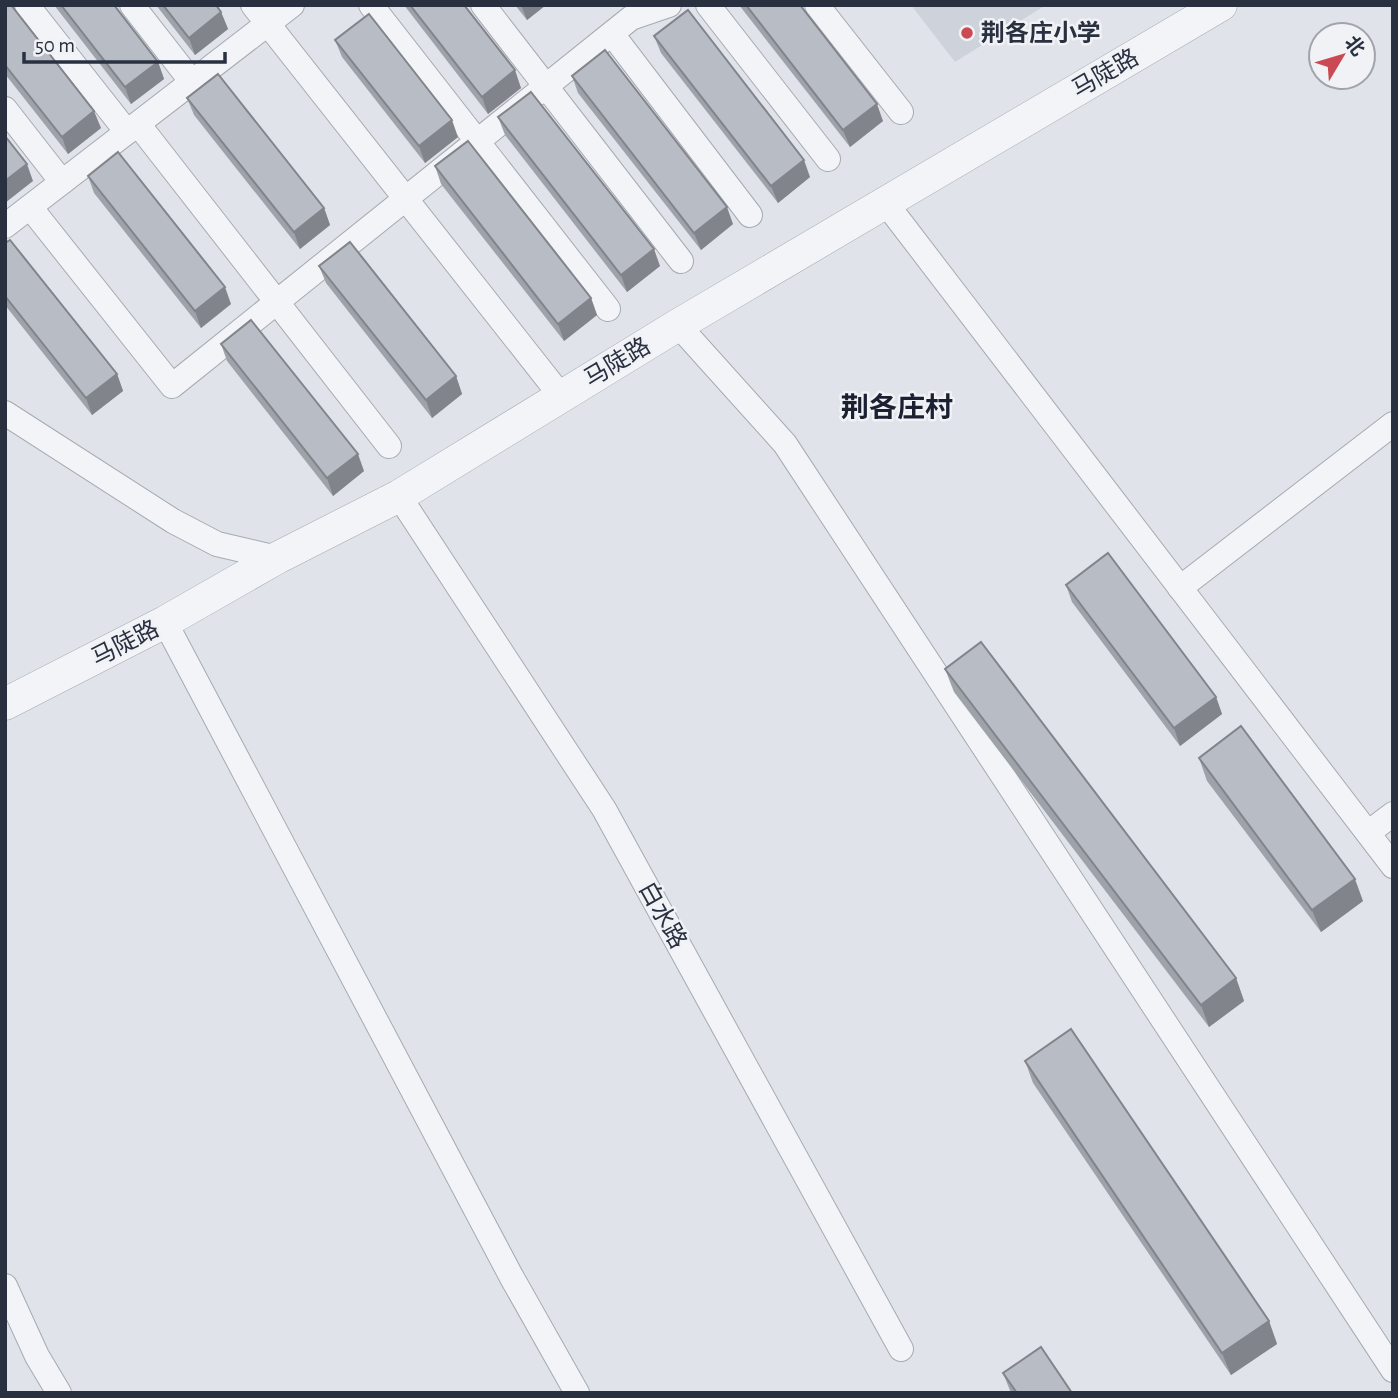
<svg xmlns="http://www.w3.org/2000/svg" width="1398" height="1398" viewBox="0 0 1398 1398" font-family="'Alegreya Sans','Noto Sans SC',sans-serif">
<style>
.built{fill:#ced2db}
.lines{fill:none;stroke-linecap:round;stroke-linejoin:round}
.minor-casing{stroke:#a5aab3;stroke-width:26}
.tertiary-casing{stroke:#a5aab3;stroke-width:33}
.minor{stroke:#f3f4f7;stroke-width:24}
.tertiary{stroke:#f3f4f7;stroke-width:32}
.wall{fill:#9ea2a9}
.shaded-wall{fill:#81848a}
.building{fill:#b8bcc5;stroke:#81848a;stroke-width:2}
.poi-dot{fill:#ca4952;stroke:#f0f2f6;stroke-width:2.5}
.labels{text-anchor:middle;stroke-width:5;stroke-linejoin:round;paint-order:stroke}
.poi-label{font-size:24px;font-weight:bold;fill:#293040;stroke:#f0f2f6;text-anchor:start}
.street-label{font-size:24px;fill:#293040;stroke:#f0f2f6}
.quarter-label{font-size:28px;font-weight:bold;fill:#1b2130;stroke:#f0f2f6}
</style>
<rect width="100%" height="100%" fill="#e0e3e9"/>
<path class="built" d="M911,5h135l-91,57z"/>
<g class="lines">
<defs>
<g id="minor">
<path d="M27,5l100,127"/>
<path d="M132,5l60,77"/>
<path d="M253,5l308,391"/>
<path d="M371,5l237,304"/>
<path d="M483,5l198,256"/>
<path d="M708,5l120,154"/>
<path d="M817,5l84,107"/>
<path d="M612,34l138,181"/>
<path d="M5,109l57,73"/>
<path d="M138,124l251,322"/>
<path d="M885,202l508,664"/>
<path d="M30,207l142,179 459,-368 38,-13"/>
<path d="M5,226l287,-221"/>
<path d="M678,325l107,119 608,926"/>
<path d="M5,413l168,108 44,23 60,14"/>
<path d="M399,496l205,313 297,540"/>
<path d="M1180,588l213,-164"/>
<path d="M165,622l346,654 66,117"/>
<path d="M1368,833l25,-19"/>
<path d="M5,1286l32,70 22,37"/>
</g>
<path id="tertiary" d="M5,704l160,-82 112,-64 122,-62 279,-171 543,-320"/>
</defs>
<use href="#minor" class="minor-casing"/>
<use href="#tertiary" class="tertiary-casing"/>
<use href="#minor" class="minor"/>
<use href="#tertiary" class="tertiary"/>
</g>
<g class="wall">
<path d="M5,5l96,123 -33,26 -63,-80z"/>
<path d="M54,5h60l44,57 6,17 -33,25z"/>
<path d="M156,5h60l5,7 7,17 -33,26z"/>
<path d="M404,5h60l57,83 -33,26z"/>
<path d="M515,5h31l-19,15z"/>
<path d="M739,5h61l83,116 -33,26z"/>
<path d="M654,36l156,141 -32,26 -117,-150z"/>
<path d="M335,40l123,97 -33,26 -83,-106z"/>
<path d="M572,76l161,148 -32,26 -123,-157z"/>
<path d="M187,98l137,110 6,17 -30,24 -106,-134z"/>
<path d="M498,117l162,149 -33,26 -122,-157z"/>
<path d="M435,166l156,132 6,17 -33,26 -123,-157z"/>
<path d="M88,176l143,128 -30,24 -107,-135z"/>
<path d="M5,243l112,131 6,17 -31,24 -87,-110z"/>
<path d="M319,266l137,110 6,18 -30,24 -106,-135z"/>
<path d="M221,344l143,127 -31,25 -106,-135z"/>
<path d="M1066,585l150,112 6,17 -42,32 -108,-144z"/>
<path d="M945,669l291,309 8,23 -35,26 -255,-335z"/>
<path d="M1199,758l164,143 -42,31 -114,-151z"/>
<path d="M1025,1061l244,260 8,23 -46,31 -198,-292z"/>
<path d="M1003,1373l69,20h-61z"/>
</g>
<g class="shaded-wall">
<path d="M521,5h25l-19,15z"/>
<path d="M221,12l7,17 -33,26 -6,-17z"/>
<path d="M158,62l6,17 -33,25 -6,-17z"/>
<path d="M515,70l6,18 -33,26 -6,-17z"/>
<path d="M877,104l6,17 -33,26 -7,-17z"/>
<path d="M94,111l7,17 -33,26 -6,-17z"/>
<path d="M452,120l6,17 -33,26 -6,-17z"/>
<path d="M804,160l6,17 -32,26 -7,-17z"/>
<path d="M27,164l6,17 -28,22v-22z"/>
<path d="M727,207l6,17 -32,26 -7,-17z"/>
<path d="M324,208l6,17 -30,24 -6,-17z"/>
<path d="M654,249l6,17 -33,26 -6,-17z"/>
<path d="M225,287l6,17 -30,24 -6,-17z"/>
<path d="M591,298l6,17 -33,26 -6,-17z"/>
<path d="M117,374l6,17 -31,24 -6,-17z"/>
<path d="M456,376l6,18 -30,24 -6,-18z"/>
<path d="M358,454l6,17 -31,25 -6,-18z"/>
<path d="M1216,697l6,17 -42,32 -6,-18z"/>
<path d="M1355,879l8,22 -42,31 -9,-22z"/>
<path d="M1236,978l8,23 -35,26 -8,-22z"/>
<path d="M1269,1321l8,23 -46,31 -9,-22z"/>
</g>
<g class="building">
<path d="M5,5h6l83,106 -32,26 -57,-72z"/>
<path d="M61,5h53l44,57 -33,25z"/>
<path d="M163,5h53l5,7 -32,26z"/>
<path d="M410,5h54l51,65 -33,27z"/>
<path d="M746,5h54l77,99 -34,26z"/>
<path d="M688,10l116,150 -33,26 -117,-150z"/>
<path d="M369,14l83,106 -33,26 -84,-106z"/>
<path d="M605,50l122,157 -33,26 -122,-157z"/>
<path d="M218,74l106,134 -30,24 -107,-134z"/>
<path d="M531,92l123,157 -33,26 -123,-158z"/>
<path d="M5,136l22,28 -22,17z"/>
<path d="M468,141l123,157 -33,26 -123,-158z"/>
<path d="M118,152l107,135 -30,24 -107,-135z"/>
<path d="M10,240l107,134 -31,24 -81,-102v-53z"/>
<path d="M350,242l106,134 -30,24 -107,-134z"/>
<path d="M251,320l107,134 -31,24 -106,-134z"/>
<path d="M1108,553l108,144 -42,31 -108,-143z"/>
<path d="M981,642l255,336 -35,27 -256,-336z"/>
<path d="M1241,726l114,153 -43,31 -113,-152z"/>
<path d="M1071,1029l198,292 -47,32 -197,-292z"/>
<path d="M1041,1347l31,46h-55l-14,-20z"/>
</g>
<circle class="poi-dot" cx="967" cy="33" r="7"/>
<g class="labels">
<g class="poi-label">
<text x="981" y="41">荆各庄小学</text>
</g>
<g class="street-label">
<text transform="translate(1105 73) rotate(-30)" y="8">马陡路</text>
<text transform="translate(617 362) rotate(-31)" y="8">马陡路</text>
<text transform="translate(125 643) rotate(-27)" y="8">马陡路</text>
<text transform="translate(663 915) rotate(61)" y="8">白水路</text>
</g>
<g class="quarter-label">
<text x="897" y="417">荆各庄村</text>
</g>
</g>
<rect width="1398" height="1398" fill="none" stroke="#293040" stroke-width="14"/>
<g transform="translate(1342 56) rotate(52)"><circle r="33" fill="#f0f2f6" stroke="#a0a4ad" stroke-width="2"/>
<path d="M0-5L12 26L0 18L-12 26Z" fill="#ca4952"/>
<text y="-10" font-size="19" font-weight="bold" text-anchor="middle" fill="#293040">北</text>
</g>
<path d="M24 52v10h201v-10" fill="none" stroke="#293040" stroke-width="3.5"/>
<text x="35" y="52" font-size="21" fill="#293040" stroke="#f0f2f6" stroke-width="5" paint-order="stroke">50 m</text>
</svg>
